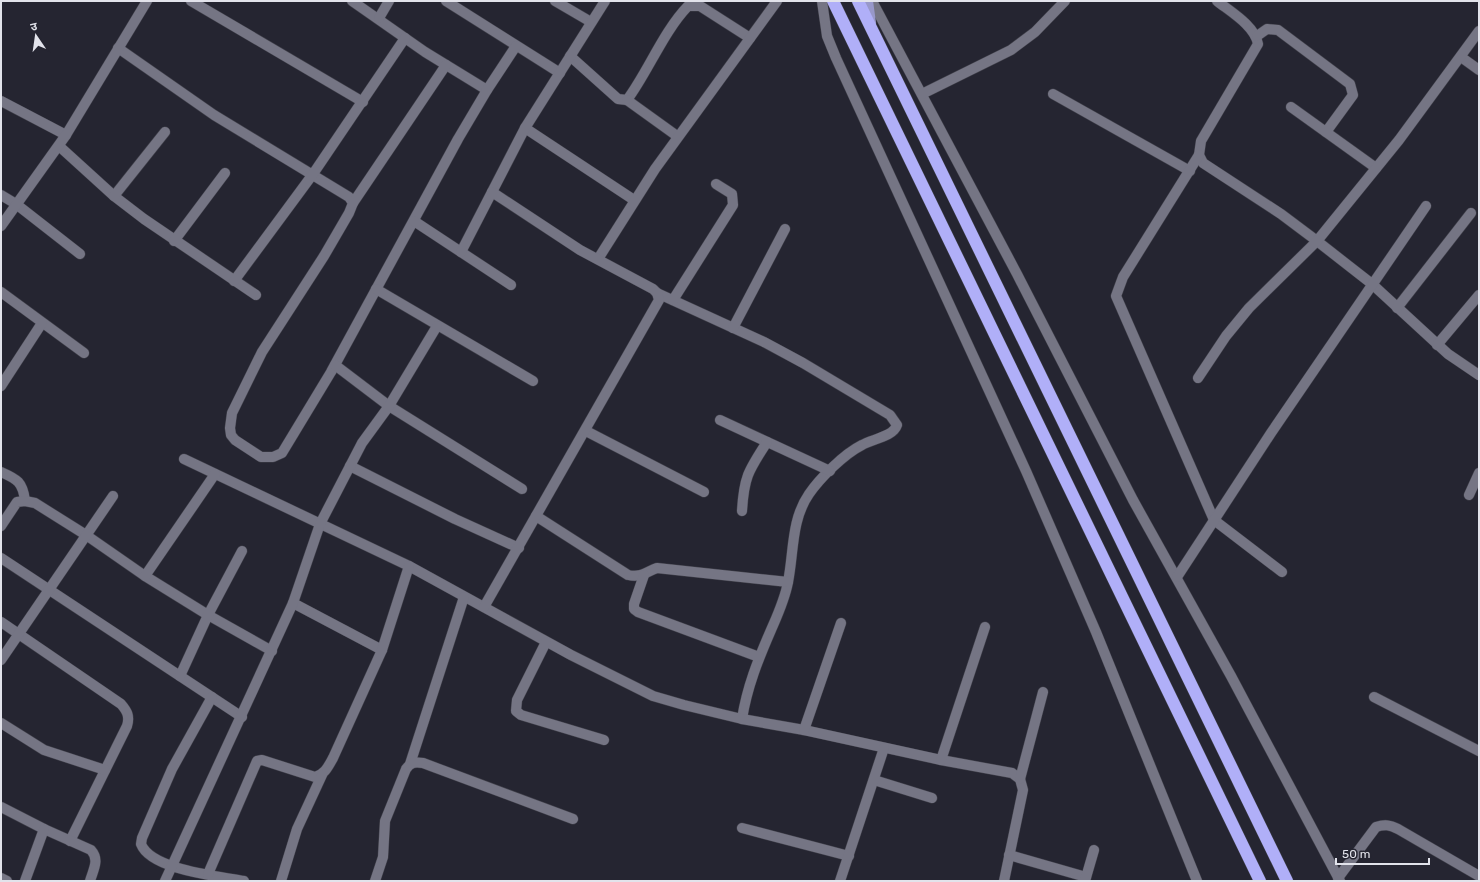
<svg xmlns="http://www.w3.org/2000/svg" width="1480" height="882" viewBox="0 0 1480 882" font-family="Rubik,'Noto Sans Devanagari',sans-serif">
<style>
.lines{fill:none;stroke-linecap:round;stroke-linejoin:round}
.minor-casing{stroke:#41414b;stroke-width:11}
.major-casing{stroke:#41414b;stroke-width:11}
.highway-casing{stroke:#41414b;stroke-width:13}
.minor{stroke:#757584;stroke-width:10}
.major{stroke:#9898ca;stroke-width:10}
.highway{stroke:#b0aff8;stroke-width:12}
</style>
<rect width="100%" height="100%" fill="#252531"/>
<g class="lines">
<defs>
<g id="minor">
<path d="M191,1l172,101"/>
<path d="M352,1l73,51 62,38"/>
<path d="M446,1l114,72"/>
<path d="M555,1l36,21"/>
<path d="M822,1l5,35 9,22 190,413 70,161 101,249"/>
<path d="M872,1l145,273 116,226 98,176 109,205"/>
<path d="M1217,1c14,11 38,25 41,43l-57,97 -2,14 4,8 78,51 36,27 55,43 76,70 31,21"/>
<path d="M379,18l10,-17"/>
<path d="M1257,36l10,-7 11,1 72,54 3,11 -27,37"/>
<path d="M118,48l96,67 135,82 4,6 -4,10 -25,43 -62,96 -30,61 -2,15 1,7 4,5 26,17h12l9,-4 49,-81 127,-233 29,-49 29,-44"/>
<path d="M570,56l48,43 9,1c21,-28 36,-68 61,-94h12l50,32"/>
<path d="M1461,57l18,13"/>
<path d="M922,94l89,-44 24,-18 30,-31"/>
<path d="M1053,94l137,77"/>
<path d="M627,100l50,36"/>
<path d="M1,101l65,34"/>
<path d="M1291,107l85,61"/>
<path d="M525,128l109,72"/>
<path d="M59,146l55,50 30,23 112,76"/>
<path d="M1199,155l-76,122 -7,19 98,224 68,52"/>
<path d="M1,195l15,9 64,50"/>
<path d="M114,196l51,-64"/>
<path d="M353,203l93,-138"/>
<path d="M414,221l97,64"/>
<path d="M1,226l65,-91 81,-134"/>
<path d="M174,241l51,-68"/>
<path d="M461,252l64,-124 80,-127"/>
<path d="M598,259l57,-90 122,-168"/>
<path d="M234,281l79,-107 92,-136"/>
<path d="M376,289l157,92"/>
<path d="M1,292l83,61"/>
<path d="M657,293l107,49 39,21 87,52 7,10c-4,12 -25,14 -35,20 -18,9 -42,33 -53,49 -18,26 -15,58 -21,88 -3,17 -10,32 -17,48 -13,30 -24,57 -29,89"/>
<path d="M673,300l60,-95 -1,-11 -16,-10"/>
<path d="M1397,308l74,-95"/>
<path d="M733,328l52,-99"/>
<path d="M1437,345l42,-50"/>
<path d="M335,365l54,41 133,83"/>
<path d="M1198,378l28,-42 23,-28 68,-67 82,-101 80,-109"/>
<path d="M1,386l41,-63"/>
<path d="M720,420l110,51"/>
<path d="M586,431l118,61"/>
<path d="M184,459l225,107 162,89 82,41 31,9 58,14 62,11 137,30 71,13 8,6 3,11 -19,91"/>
<path d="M350,466l105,53 64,29"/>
<path d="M1,472c16,7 22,10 24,29"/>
<path d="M1469,495l10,-22"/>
<path d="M742,511c2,-35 7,-41 25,-69"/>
<path d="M536,516l92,59c13,3 18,-3 29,-7l131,14"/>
<path d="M1,526l16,-24 8,-1 10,2 51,32 59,41 63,39 64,36"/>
<path d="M1,558l241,159"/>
<path d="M644,575l-10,29v5l4,3 121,45"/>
<path d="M145,576l70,-102"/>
<path d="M1177,577l94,-144 155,-227"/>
<path d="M293,603l89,47"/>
<path d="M484,607l175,-307 -2,-7 -4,-4 -73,-39 -88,-58"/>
<path d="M1,622l120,82c6,7 9,12 6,22l-57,115"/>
<path d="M546,642l-29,58 -1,11 5,4 83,25"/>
<path d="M1,660l112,-164"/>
<path d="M180,676l28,-61 34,-64"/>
<path d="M212,697l-40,72 -30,69 -1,6c10,26 78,32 103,37"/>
<path d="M1374,697l105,54"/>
<path d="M1,723l43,27 61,20"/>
<path d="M804,730l37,-107"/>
<path d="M941,760l44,-133"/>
<path d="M410,764l54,-167"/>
<path d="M1020,779l23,-87"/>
<path d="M874,780l58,18"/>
<path d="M1,807l43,22 47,21c9,10 2,20 -1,31"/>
<path d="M742,828l107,28"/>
<path d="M1009,855l77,22"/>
<path d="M208,874l49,-113 5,-1 53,17c10,-3 13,-10 18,-19l49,-108 27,-84"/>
<path d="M1,878l6,3"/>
<path d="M1338,878l38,-51c9,-3 14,-2 22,2l81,47"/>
<path d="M25,881l19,-52"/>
<path d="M165,881l128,-278 27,-79 42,-81 27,-37 48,-80"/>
<path d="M281,881l16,-52 25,-54"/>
<path d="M375,881l8,-24 2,-36 21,-52c5,-7 9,-7 17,-6l150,56"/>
<path d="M840,881l44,-133"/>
<path d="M1085,881l9,-31"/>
</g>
<path id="major" d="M868,1l3,22"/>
<g id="highway">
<path d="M833,1l427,880"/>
<path d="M858,1l429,880"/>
</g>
</defs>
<use href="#minor" class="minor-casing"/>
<use href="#major" class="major-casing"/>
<use href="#highway" class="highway-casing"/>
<use href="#minor" class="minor"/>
<use href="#major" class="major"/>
<use href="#highway" class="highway"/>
</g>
<rect width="1480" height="882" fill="none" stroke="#e2e3eb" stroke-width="4"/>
<g transform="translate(36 36) rotate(347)" stroke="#252531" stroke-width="3" paint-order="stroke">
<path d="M0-3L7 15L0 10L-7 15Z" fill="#e2e3eb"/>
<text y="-6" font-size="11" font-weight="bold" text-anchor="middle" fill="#e2e3eb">उ</text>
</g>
<path d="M1336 858v6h93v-6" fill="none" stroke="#e2e3eb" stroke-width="2"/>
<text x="1342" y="858" font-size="12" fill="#e2e3eb" stroke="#252531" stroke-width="3" paint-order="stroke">50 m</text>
</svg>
